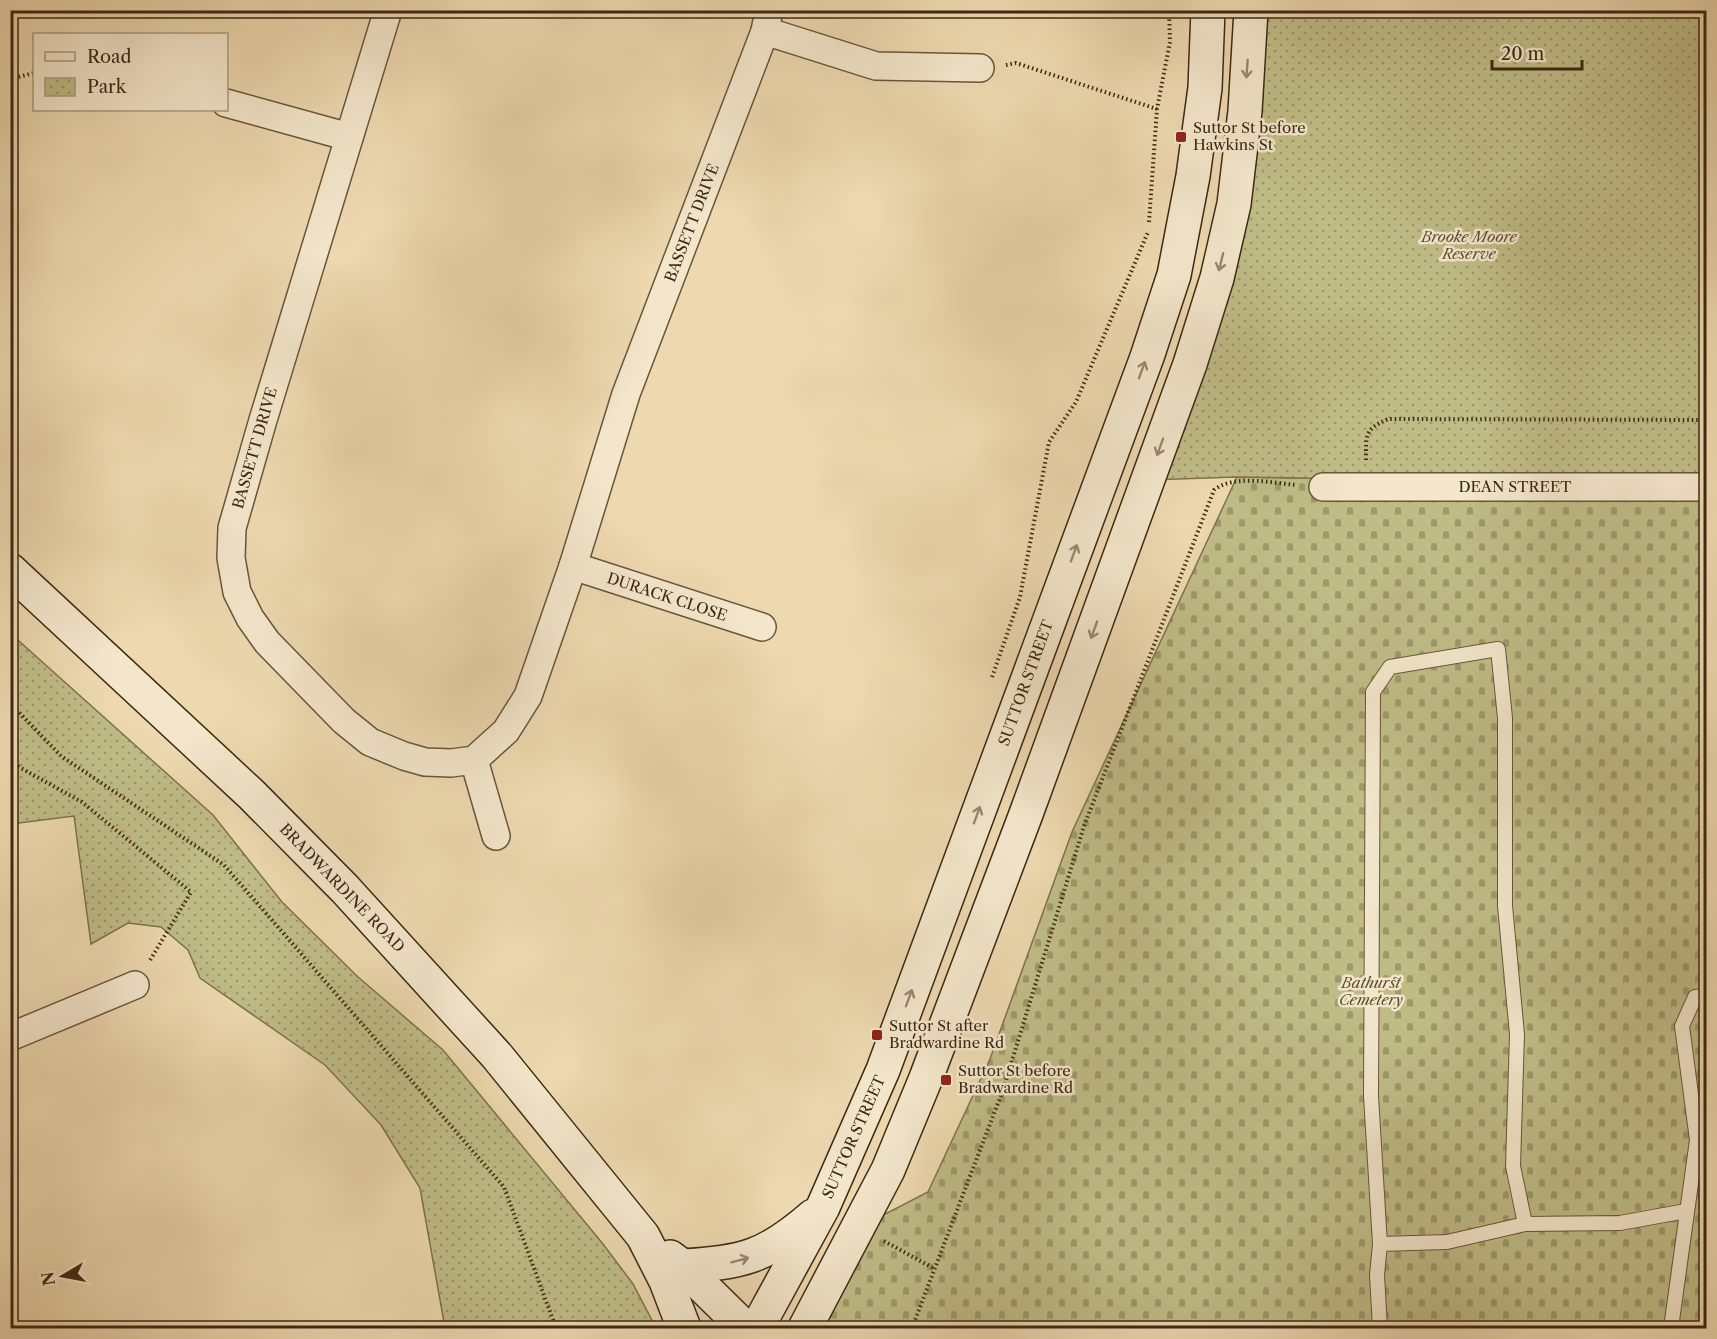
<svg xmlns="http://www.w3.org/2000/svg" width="1717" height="1339" viewBox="0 0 1717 1339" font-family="'Libre Caslon Text',serif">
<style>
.cemetery{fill:url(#cemetery-stones);stroke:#7e724c;stroke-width:1.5}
.park{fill:url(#park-dots);stroke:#7e724c;stroke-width:1.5}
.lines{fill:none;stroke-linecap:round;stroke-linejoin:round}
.service-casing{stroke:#69553a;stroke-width:16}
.minor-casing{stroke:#69553a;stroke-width:30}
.secondary-casing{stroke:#3d2913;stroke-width:36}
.path{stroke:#3d2913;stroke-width:4;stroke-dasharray:1.5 3;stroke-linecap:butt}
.service{stroke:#f3e6cb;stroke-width:14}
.minor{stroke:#f3e6cb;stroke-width:27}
.secondary{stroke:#f3e6cb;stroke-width:33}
.oneway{stroke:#98886f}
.poi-dot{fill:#8f2418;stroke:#f3e6cb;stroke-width:2}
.labels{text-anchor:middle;stroke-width:5;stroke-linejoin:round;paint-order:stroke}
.poi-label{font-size:15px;fill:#3d2913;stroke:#f3e6cb;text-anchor:start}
.street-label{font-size:15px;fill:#3d2913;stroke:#f3e6cb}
.park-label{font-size:15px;font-style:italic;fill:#5e4e30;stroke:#f3e6cb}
</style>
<defs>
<pattern id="cemetery-stones" width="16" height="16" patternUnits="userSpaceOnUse" patternTransform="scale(1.5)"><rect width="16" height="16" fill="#bfbc86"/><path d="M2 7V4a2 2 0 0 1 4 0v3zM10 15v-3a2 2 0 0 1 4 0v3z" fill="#9c996c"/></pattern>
<pattern id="park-dots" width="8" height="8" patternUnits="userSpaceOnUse" patternTransform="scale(1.5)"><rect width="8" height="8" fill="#bfbc86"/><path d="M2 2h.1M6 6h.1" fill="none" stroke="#9c996c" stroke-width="1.8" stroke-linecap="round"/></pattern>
</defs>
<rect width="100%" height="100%" fill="#edd8af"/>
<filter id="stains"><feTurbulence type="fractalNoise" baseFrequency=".00333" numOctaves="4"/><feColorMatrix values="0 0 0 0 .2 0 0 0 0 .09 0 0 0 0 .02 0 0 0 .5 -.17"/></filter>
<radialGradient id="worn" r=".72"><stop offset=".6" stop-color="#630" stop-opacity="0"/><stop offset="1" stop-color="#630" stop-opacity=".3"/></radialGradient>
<path class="cemetery" d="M1237,477l469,8v843h-901l55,-101 68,-35 62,-133 82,-227z"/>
<g class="park">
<path d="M1251,11h455v474l-469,-8 -88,3 41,-116z"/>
<path d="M10,633l203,182 69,87 76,75 85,73 160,194 30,40 23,44h-211l-25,-140 -39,-63 -56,-60 -125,-87 -12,-28 -27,-23 -33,-4 -37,21 -17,-128 -63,8z"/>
</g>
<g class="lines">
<defs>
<g id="service">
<path d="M1380,1244l67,-2 78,-18 95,-1 66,-12"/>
<path d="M1380,1328l-3,-53 3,-31 -9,-148 2,-404 17,-25 108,-18 7,69v188l12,128 -4,132 12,58"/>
<path d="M1671,1328l26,-188 -15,-114 13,-29 11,-1"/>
</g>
<g id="minor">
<path d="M388,10l-125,410 -31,108 -1,30 6,34 13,26 17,24 77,79 26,21 34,14 21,6 26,1 23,-3 32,-29 22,-35 45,-130 53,-172 139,-363 4,-21"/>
<path d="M765,31l111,35 104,2"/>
<path d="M226,103l123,34"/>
<path d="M1323,487h383"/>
<path d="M573,566l189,61"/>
<path d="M474,760l22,76"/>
<path d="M10,1037l125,-52"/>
</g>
<g id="secondary">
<path d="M10,570l242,225 93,94 152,167 146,180 23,45 18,47"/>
<path d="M670,1257l12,9 63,62"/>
<path d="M682,1266c60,-3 84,-9 131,-50"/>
<path d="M757,1328l66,-121 60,-137 264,-713 27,-82 19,-99 12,-88 3,-78"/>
<path d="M805,1328l83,-158 38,-92 100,-264 164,-450 27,-86 17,-74 11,-93 6,-101"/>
</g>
</defs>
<use href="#service" class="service-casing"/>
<use href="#minor" class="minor-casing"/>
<use href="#secondary" class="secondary-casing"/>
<g class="path">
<path d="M1006,65l10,-2 141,46"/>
<path d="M10,79l24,-6"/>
<path d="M1149,222l8,-113 13,-67 -1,-32"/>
<path d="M1366,460c0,-24 -2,-31 22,-41l318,1"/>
<path d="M992,677l28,-80 29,-155 27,-40 72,-170"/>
<path d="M10,703l51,53 163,109 280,322 52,141"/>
<path d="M10,762l72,40 109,90 -42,70"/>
<path d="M884,1241l51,28"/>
<path d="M912,1328l91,-238 81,-264 130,-336c21,-16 57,-7 83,-5"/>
</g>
<use href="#service" class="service"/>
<use href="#minor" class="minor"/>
<use href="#secondary" class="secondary"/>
</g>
<defs><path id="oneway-shaft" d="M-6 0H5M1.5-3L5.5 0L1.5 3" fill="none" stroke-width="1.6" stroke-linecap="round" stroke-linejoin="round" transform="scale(1.5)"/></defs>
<g class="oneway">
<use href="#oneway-shaft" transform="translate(1247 69) rotate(94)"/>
<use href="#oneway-shaft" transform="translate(1221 262) rotate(104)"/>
<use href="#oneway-shaft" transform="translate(1142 370) rotate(-70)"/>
<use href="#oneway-shaft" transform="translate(1160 447) rotate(110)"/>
<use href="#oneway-shaft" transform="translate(1074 553) rotate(-70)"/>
<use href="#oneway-shaft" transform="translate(1094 630) rotate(110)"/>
<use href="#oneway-shaft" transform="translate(977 815) rotate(-70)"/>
<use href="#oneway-shaft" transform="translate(909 998) rotate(-70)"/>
<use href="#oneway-shaft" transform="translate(740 1260) rotate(-15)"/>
</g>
<g class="poi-dot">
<rect x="1175" y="131" width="12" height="12" rx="3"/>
<rect x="871" y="1029" width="12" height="12" rx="3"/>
<rect x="940" y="1074" width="12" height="12" rx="3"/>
</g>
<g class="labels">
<g class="poi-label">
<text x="1193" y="133">Suttor St before<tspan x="1193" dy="17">Hawkins St</tspan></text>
<text x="889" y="1031">Suttor St after<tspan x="889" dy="17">Bradwardine Rd</tspan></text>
<text x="958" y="1076">Suttor St before<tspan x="958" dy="17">Bradwardine Rd</tspan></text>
</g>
<g class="street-label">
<text transform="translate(692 223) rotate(-69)" y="5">BASSETT DRIVE</text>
<text transform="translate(255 448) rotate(-74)" y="5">BASSETT DRIVE</text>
<text x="1515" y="492">DEAN STREET</text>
<text transform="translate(667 597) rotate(18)" y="5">DURACK CLOSE</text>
<text transform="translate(1026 683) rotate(-70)" y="5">SUTTOR STREET</text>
<text transform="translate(342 888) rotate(46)" y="5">BRADWARDINE ROAD</text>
<text transform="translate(854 1137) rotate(-66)" y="5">SUTTOR STREET</text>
</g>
<g class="park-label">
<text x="1469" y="242">Brooke Moore<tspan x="1469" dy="17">Reserve</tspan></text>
<text x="1371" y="988">Bathurst<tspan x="1371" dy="17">Cemetery</tspan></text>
</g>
</g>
<rect width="1717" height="1339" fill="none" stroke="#edd8af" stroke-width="36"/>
<rect x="12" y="12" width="1693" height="1315" fill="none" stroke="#3d2913" stroke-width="3"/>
<rect x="18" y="18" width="1681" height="1303" fill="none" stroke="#3d2913" stroke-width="1.5"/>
<rect x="33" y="33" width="195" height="78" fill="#f3e6cb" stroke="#aa9a81" stroke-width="1.5"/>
<rect x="45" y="52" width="30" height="9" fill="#f3e6cb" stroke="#aa9a81" stroke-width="1.5"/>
<text x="87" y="63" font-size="18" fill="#3d2913">Road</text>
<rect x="45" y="78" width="30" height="18" fill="url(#park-dots)" stroke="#aa9a81" stroke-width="1.5"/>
<text x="87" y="93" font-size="18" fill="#3d2913">Park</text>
<g transform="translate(63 1276) rotate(260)" stroke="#f3e6cb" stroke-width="4.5" paint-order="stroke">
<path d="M0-4.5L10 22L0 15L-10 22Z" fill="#3d2913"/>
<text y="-9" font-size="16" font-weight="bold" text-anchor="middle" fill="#3d2913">N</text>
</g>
<path d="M1492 60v9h90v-9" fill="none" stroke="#3d2913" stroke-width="3"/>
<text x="1501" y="60" font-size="18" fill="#3d2913" stroke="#f3e6cb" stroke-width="4.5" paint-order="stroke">20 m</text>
<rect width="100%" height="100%" filter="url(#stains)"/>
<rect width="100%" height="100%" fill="url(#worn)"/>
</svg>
